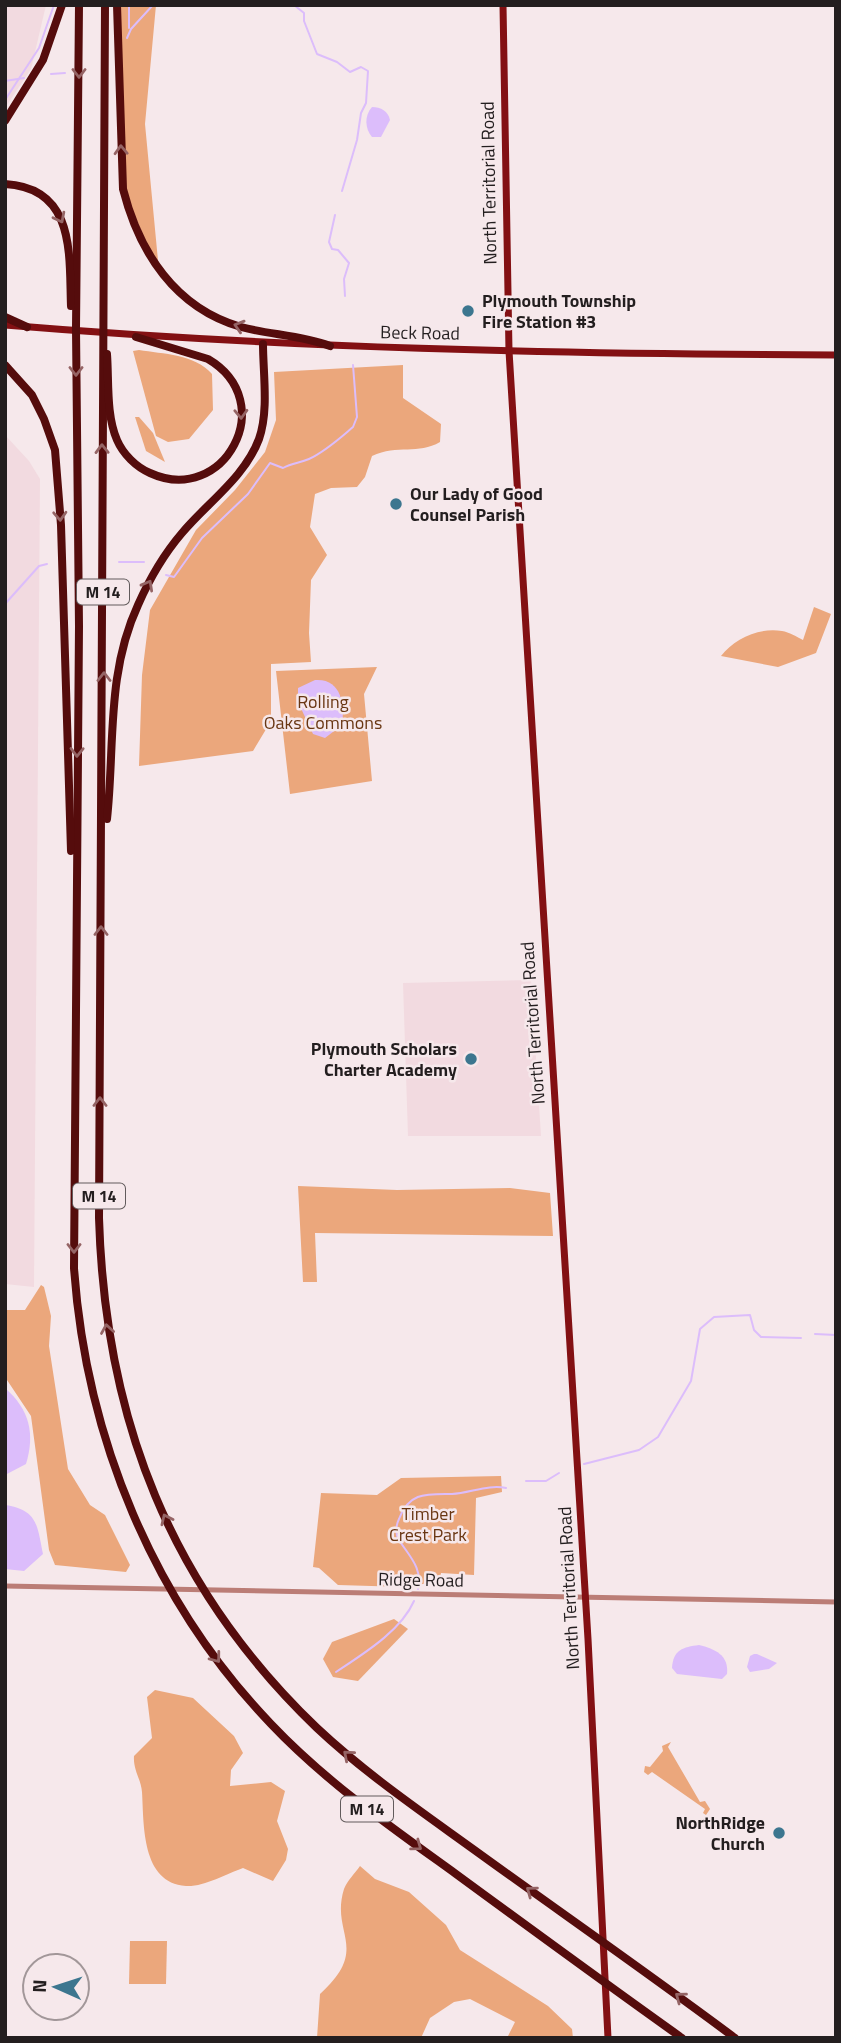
<svg xmlns="http://www.w3.org/2000/svg" width="841" height="2043" viewBox="0 0 841 2043" font-family="'Titillium Web',sans-serif">
<style>
.built{fill:#f2dae0}
.green{fill:#eba77c}
.water{fill:#dcbdfb}
.lines{fill:none;stroke-linecap:round;stroke-linejoin:round}
.stream{stroke:#dcbdfb;stroke-width:2}
.minor{stroke:#bb7d76;stroke-width:5}
.major{stroke:#831013;stroke-width:7}
.highway{stroke:#550c0c;stroke-width:8}
.oneway{stroke:#956465}
.poi-dot{fill:#3c768f;stroke:#f6e8eb;stroke-width:2.5}
.labels{text-anchor:middle;stroke-width:5;stroke-linejoin:round;paint-order:stroke}
.shield{fill:#f6e8eb;stroke:#625b5c;stroke-width:2}
.shield-label{font-size:16px;font-weight:bold;fill:#231e1f}
.street-label{font-size:18px;fill:#231e1f;stroke:#f6e8eb}
.poi-label{font-size:18px;font-weight:bold;fill:#231e1f;stroke:#f6e8eb;text-anchor:start}
.park-label{font-size:18px;fill:#693612;stroke:#f6e8eb}
</style>
<rect width="100%" height="100%" fill="#f6e8eb"/>
<g class="built">
<path d="M5,5h41l-15,64 -26,39z"/>
<path d="M5,435l24,26 11,18 -6,808 -29,-3z"/>
<path d="M531,980l10,156h-133l-5,-153z"/>
</g>
<g class="green">
<path d="M120,5h36l-11,119 14,147 -36,-82z"/>
<path d="M139,350c24,4 56,4 73,24l1,36 -24,29 -21,3 -12,-6 -23,-85z"/>
<path d="M403,365v33l38,26 -1,18c-22,13 -42,2 -68,14l-7,21 -8,10 -26,1 -16,6 -5,33 17,28 -16,25 -2,53 2,29 -40,2v57l-18,30 -114,15 3,-91 8,-65 46,-80 39,-40 30,-38 11,-32 -2,-48z"/>
<path d="M135,417h4l14,16 12,29 -19,-11z"/>
<path d="M814,607l17,7 -15,39 -38,14 -57,-11c13,-17 38,-29 61,-25 7,1 15,6 21,9z"/>
<path d="M377,667l-13,27 8,87 -82,13 -14,-123z"/>
<path d="M298,1186l99,4 113,-2 40,5 3,43 -238,-3 2,49h-14z"/>
<path d="M41,1285l3,2 7,29 -2,30 19,123 22,36 15,10 25,50 -4,7 -71,-7 -6,-15 -18,-134 -26,-39v-67h20z"/>
<path d="M501,1476l1,16 -26,6 -2,77 -33,-2 -1,8 -35,6 -67,-2 -19,-17 -6,-1 8,-74 56,2 24,-17z"/>
<path d="M394,1619l14,10 -50,52 -25,-4 -10,-18 9,-17z"/>
<path d="M155,1690l38,8 41,38 9,17 -12,17 -1,16 41,-4 14,9 -8,30 11,28 -2,11 -13,21 -30,-13c-17,6 -39,19 -57,18 -45,-3 -42,-62 -44,-94 -1,-13 -9,-22 -8,-36l18,-18 -5,-41z"/>
<path d="M671,1742l-3,5 32,55 5,-1 5,8 -4,6 -3,-2 2,-4 -53,-37 -4,3 -4,-3 1,-6 5,1 13,-16 -1,-5z"/>
<path d="M360,1866l15,13 34,13 37,33 14,25 88,56 24,23 1,9h-66l8,-16 -45,-23 -16,3 -24,16 -9,20h-104l3,-44c51,-46 10,-60 24,-105 3,-8 11,-16 16,-23z"/>
<path d="M130,1941h37l-1,43h-37z"/>
</g>
<g class="water">
<path d="M372,107c9,0 16,4 18,13l-9,17h-9c-7,-8 -8,-21 0,-30z"/>
<path d="M315,680c26,-2 30,24 27,45l-17,13 -12,-4 -15,-32v-14z"/>
<path d="M5,1388c25,22 30,46 21,76l-21,11z"/>
<path d="M5,1505c33,5 32,20 38,49l-19,17 -19,-2z"/>
<path d="M699,1645c16,4 30,10 28,29l-5,5 -45,-5 -5,-6c1,-18 11,-21 27,-23z"/>
<path d="M754,1654h3l20,9 -8,6 -19,3 -3,-5 3,-11z"/>
</g>
<g class="lines">
<g class="stream">
<path d="M129,5v23"/>
<path d="M294,5l10,8v8l13,33 20,8 13,10 11,-5 7,4 -2,32 -5,10 -4,27 -15,51"/>
<path d="M127,38l4,-9 22,-24"/>
<path d="M51,74l14,-1"/>
<path d="M5,81l19,-3"/>
<path d="M5,100l34,-52 15,-43"/>
<path d="M335,215l-6,27 3,7 6,1 11,13 -5,16 1,17"/>
<path d="M119,562h25"/>
<path d="M166,575l8,2 28,-39 46,-44 22,-31 13,5c9,-5 17,-5 26,-9 17,-8 31,-21 44,-32l4,-10 -4,-52"/>
<path d="M5,604l34,-38 8,-2"/>
<path d="M815,1334l21,1"/>
<path d="M584,1464l55,-14 19,-13 33,-56 9,-52 14,-12 36,-2 4,15 7,7 40,1"/>
<path d="M526,1481h20l13,-8"/>
<path d="M418,1589c5,-21 -9,-33 -19,-49 -4,-6 -3,-15 0,-21 10,-27 27,-25 53,-25 18,-1 37,-10 54,-6"/>
<path d="M336,1672c27,-18 65,-41 78,-71"/>
</g>
<path class="minor" d="M5,1586l831,16"/>
<g class="major">
<path d="M503,5l6,346 79,1288 20,399"/>
<path d="M5,325c277,23 553,29 831,30"/>
</g>
<g class="highway">
<path d="M79,5l-3,324 3,297 -5,642c12,169 79,333 197,456 55,58 120,103 185,150 75,55 150,110 226,164"/>
<path d="M105,5l-6,1213c6,201 71,369 218,510 48,45 102,82 156,121 87,63 175,124 262,189"/>
<path d="M117,5l6,184c16,63 52,119 118,138 30,8 60,8 89,19"/>
<path d="M5,121l38,-61 19,-55"/>
<path d="M5,184c71,4 64,71 66,122"/>
<path d="M5,317l22,10"/>
<path d="M107,354c2,27 -1,61 10,86 6,14 19,27 33,33 74,34 131,-71 58,-114l-72,-22"/>
<path d="M5,365l27,30 12,24 11,31 6,75 10,326"/>
<path d="M107,819c8,-73 -1,-145 31,-214 11,-25 26,-51 44,-72 25,-30 63,-56 77,-94 10,-28 4,-66 4,-95"/>
</g>
</g>
<defs><path id="oneway-chevron" d="M-2-3.5L2.5 0L-2 3.5" fill="none" stroke-width="1.6" stroke-linecap="round" stroke-linejoin="round" transform="scale(1.75)"/></defs>
<g class="oneway">
<use href="#oneway-chevron" transform="translate(79 73) rotate(90)"/>
<use href="#oneway-chevron" transform="translate(121 150) rotate(-92)"/>
<use href="#oneway-chevron" transform="translate(60 218) rotate(63)"/>
<use href="#oneway-chevron" transform="translate(239 326) rotate(-163)"/>
<use href="#oneway-chevron" transform="translate(76 371) rotate(90)"/>
<use href="#oneway-chevron" transform="translate(241 414) rotate(88)"/>
<use href="#oneway-chevron" transform="translate(102 449) rotate(-91)"/>
<use href="#oneway-chevron" transform="translate(60 516) rotate(87)"/>
<use href="#oneway-chevron" transform="translate(148 585) rotate(-61)"/>
<use href="#oneway-chevron" transform="translate(104 677) rotate(-90)"/>
<use href="#oneway-chevron" transform="translate(77 752) rotate(91)"/>
<use href="#oneway-chevron" transform="translate(101 931) rotate(-90)"/>
<use href="#oneway-chevron" transform="translate(100 1102) rotate(-90)"/>
<use href="#oneway-chevron" transform="translate(74 1248) rotate(90)"/>
<use href="#oneway-chevron" transform="translate(107 1329) rotate(-99)"/>
<use href="#oneway-chevron" transform="translate(166 1519) rotate(-115)"/>
<use href="#oneway-chevron" transform="translate(216 1658) rotate(53)"/>
<use href="#oneway-chevron" transform="translate(348 1755) rotate(-139)"/>
<use href="#oneway-chevron" transform="translate(417 1846) rotate(36)"/>
<use href="#oneway-chevron" transform="translate(531 1891) rotate(-144)"/>
<use href="#oneway-chevron" transform="translate(680 1997) rotate(-143)"/>
</g>
<g class="poi-dot">
<circle cx="468" cy="311" r="7"/>
<circle cx="396" cy="504" r="7"/>
<circle cx="471" cy="1059" r="7"/>
<circle cx="779" cy="1833" r="7"/>
</g>
<g class="labels">
<g class="shield">
<rect x="77" y="579.5" width="52" height="25" rx="5"/>
<rect x="73" y="1183.5" width="52" height="25" rx="5"/>
<rect x="341" y="1796.5" width="52" height="25" rx="5"/>
</g>
<g class="shield-label">
<text x="103" y="598">M 14</text>
<text x="99" y="1202">M 14</text>
<text x="367" y="1815">M 14</text>
</g>
<g class="street-label">
<text transform="translate(489 183) rotate(-91)" y="6">North Territorial Road</text>
<text transform="translate(420 333) rotate(1)" y="6">Beck Road</text>
<text transform="translate(533 1023) rotate(-94)" y="6">North Territorial Road</text>
<text transform="translate(421 1580) rotate(1)" y="6">Ridge Road</text>
<text transform="translate(569 1588) rotate(-93)" y="6">North Territorial Road</text>
</g>
<g class="poi-label">
<text x="482" y="307">Plymouth Township<tspan x="482" dy="21">Fire Station #3</tspan></text>
<text x="410" y="500">Our Lady of Good<tspan x="410" dy="21">Counsel Parish</tspan></text>
<text x="457" y="1055" text-anchor="end">Plymouth Scholars<tspan x="457" dy="21">Charter Academy</tspan></text>
<text x="765" y="1829" text-anchor="end">NorthRidge<tspan x="765" dy="21">Church</tspan></text>
</g>
<g class="park-label">
<text x="323" y="708">Rolling<tspan x="323" dy="21">Oaks Commons</tspan></text>
<text x="428" y="1520">Timber<tspan x="428" dy="21">Crest Park</tspan></text>
</g>
</g>
<rect width="841" height="2043" fill="none" stroke="#231e1f" stroke-width="14"/>
<g transform="translate(56 1987) rotate(273)"><circle r="33" fill="#f6e8eb" stroke="#a29799" stroke-width="2"/>
<path d="M0-5L12 26L0 18L-12 26Z" fill="#3c768f"/>
<text y="-10" font-size="19" font-weight="bold" text-anchor="middle" fill="#231e1f">N</text>
</g>
</svg>
